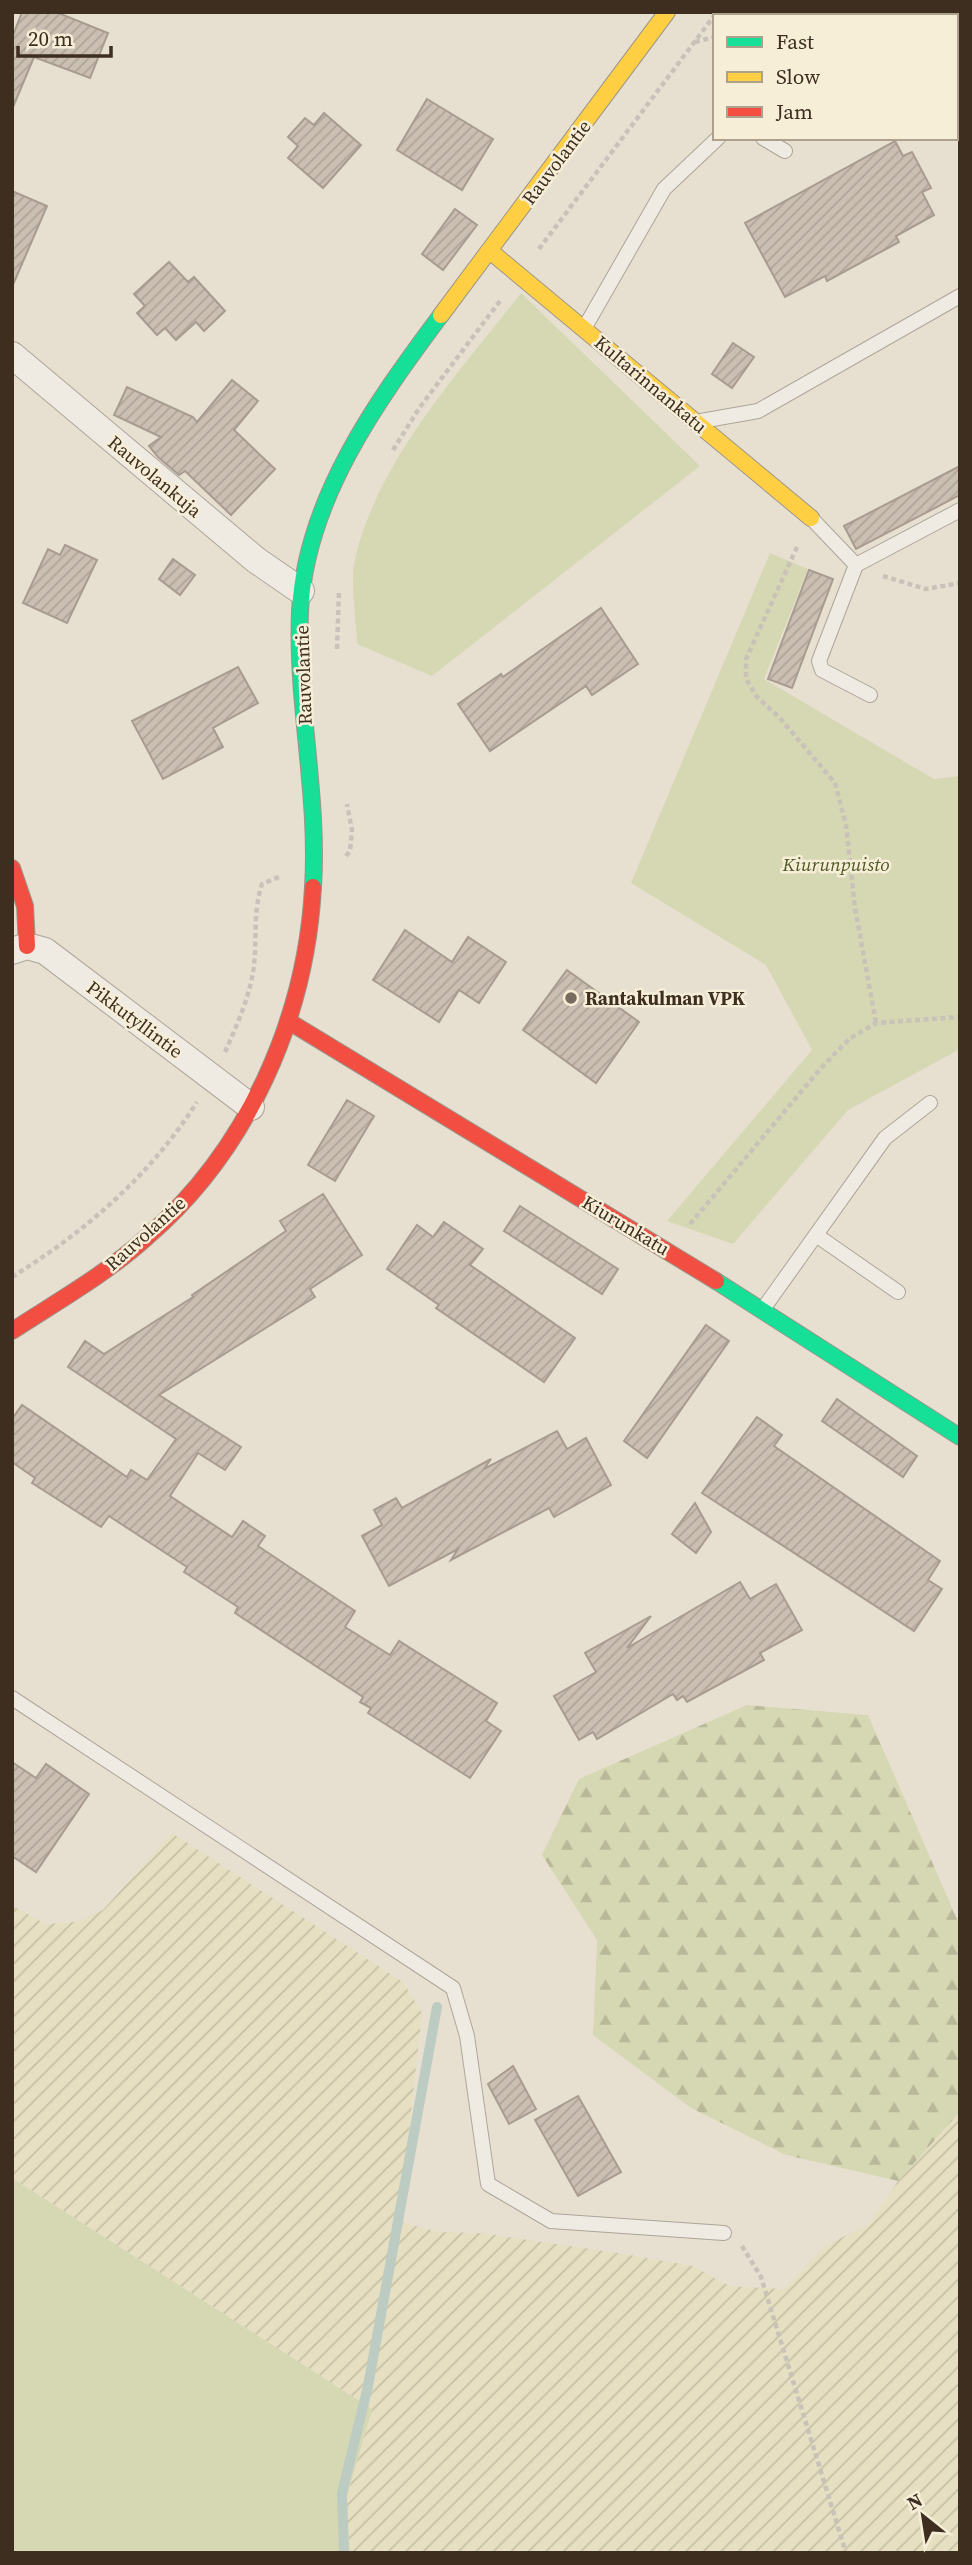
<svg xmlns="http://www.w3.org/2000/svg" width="972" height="2565" viewBox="0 0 972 2565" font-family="'Source Serif 4',serif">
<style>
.farmland{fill:url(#farmland-furrows)}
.green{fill:#d6d7b3}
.forest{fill:url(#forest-firs)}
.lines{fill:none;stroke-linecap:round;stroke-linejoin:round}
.stream{stroke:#bcccc2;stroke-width:10}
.building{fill:url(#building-hatch);stroke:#a89c90;stroke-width:2}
.lane-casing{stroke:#ada599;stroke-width:16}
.street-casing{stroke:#ada599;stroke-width:28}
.fast-casing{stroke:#9c958a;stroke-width:18}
.slow-casing{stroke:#9c958a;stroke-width:18}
.jam-casing{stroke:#9c958a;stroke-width:18}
.path{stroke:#c8c2b9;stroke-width:4.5;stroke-dasharray:5 3.5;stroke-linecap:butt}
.lane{stroke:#efebe3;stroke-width:14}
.street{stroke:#efebe3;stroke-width:26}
.fast{stroke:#16e098;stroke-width:16}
.slow{stroke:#ffcf43;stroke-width:16}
.jam{stroke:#f24e42;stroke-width:16}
.poi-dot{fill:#786c5e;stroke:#f7eed8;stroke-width:2.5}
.labels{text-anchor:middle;stroke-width:5;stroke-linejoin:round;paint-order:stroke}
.street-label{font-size:19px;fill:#3d2e20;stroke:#f7eed8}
.park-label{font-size:19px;font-style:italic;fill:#4d5a26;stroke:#f7eed8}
.poi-label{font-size:19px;font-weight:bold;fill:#3d2e20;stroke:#f7eed8;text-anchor:start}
</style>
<defs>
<pattern id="farmland-furrows" width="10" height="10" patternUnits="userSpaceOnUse" patternTransform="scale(1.75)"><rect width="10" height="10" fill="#e6dfc2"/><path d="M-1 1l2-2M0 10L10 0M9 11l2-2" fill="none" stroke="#c6c0a6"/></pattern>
<pattern id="forest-firs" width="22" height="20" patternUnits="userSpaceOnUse" patternTransform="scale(1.75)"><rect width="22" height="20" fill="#d6d7b3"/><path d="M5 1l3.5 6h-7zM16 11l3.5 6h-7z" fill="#b9b99a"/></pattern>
<pattern id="building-hatch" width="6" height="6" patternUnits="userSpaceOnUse" patternTransform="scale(1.75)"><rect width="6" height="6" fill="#cbbfb2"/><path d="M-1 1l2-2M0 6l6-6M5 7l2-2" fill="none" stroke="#afa499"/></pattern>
</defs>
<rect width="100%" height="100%" fill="#e7e0d1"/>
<path class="farmland" d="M172,1833l231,149 19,31 -23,208 39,11 42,1 138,20 75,13 36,20 55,3 41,-43 44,-22 29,-43 62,-69v441h-610l-4,-53 26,-91 -360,-231v-273l33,19 31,-2 27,-12z"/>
<g class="green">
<path d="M521,293l179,173 -268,210 -75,-32c-1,-24 -7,-63 -2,-86 25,-101 104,-185 166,-265z"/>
<path d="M770,553l38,16 -44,110 170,100 26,-3v273l-112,61 -115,134 -66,-23 145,-171 -46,-85 -135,-82z"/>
<path d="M12,2178l360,231 -26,91 4,53h-338z"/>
</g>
<path class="forest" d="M747,1705l121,10 92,211v186l-62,69 -112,-26 -95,-47 -98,-73 4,-95 -55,-85 37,-76z"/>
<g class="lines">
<path class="stream" d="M344,2553l-2,-60 26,-107 69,-379"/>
</g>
<g class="building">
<path d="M22,12h34l52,21 -18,45 -56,-21 -21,50 -1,-69z"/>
<path d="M427,99l66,40 -31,51 -65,-40z"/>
<path d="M324,113l37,32 -38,43 -35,-30 10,-12 -10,-9 17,-19 9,7z"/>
<path d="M895,141l8,15 9,-4 19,36 -9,4 12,23 -38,21 3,6 -72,39 -2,-5 -40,21 -40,-74z"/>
<path d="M12,191l35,15 -35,81z"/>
<path d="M455,209l22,16 -34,45 -21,-16z"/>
<path d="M169,262l19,20 6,-5 31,34 -21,20 -8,-9 -20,18 -11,-12 -8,7 -20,-22 8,-7 -11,-12z"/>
<path d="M733,343l21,14 -22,31 -20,-14z"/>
<path d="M232,380l26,21 -24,29 41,39 -44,46 -46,-44 -6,4 -21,-18 -9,-11 12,-9 -47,-22 13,-28 66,30 4,5z"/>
<path d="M960,466v29l-104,54 -12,-23z"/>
<path d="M65,545l32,15 -30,63 -44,-20 25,-54 12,6z"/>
<path d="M173,559l22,16 -15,20 -21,-16z"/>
<path d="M809,570l24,9 -41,109 -24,-9z"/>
<path d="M601,608l37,56 -46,31 -6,-9 -96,65 -32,-47 43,-30 2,3z"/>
<path d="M238,667l20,36 -45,25 10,19 -60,32 -31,-58z"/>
<path d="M405,930l47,32 16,-25 38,25 -27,41 -20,-13 -20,32 -66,-42z"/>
<path d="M567,970l72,52 -43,61 -73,-53z"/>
<path d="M347,1100l27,16 -39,65 -27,-16z"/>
<path d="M323,1194l39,61 -52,34 5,8 -156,98 82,52 -16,23 -27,-17 -28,43 62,41 11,-16 22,15 -7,10 97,65 -10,16 45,28 9,-14 98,62 -11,18 15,10 -31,47 -102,-65 3,-5 -11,-6 3,-5 -128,-84 3,-6 -54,-35 3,-5 -78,-51 -8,11 -69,-44 3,-5 -23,-16v-43l10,-14 105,72 4,-7 16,10 29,-41 -108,-72 17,-26 19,13 89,-57 -1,-2 94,-64 -6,-10z"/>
<path d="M520,1206l98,63 -16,25 -98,-63z"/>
<path d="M444,1222l39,27 -13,16 105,73 -31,44 -108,-74 3,-3 -52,-36 30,-44 16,12z"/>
<path d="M706,1325l23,16 -82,117 -23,-17z"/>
<path d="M837,1399l80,57 -14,21 -81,-56z"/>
<path d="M757,1417l25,18 -8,11 166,115 -12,19 14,9 -28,42 -212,-138z"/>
<path d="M557,1431l10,18 19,-11 25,47 -57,32 -5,-9 -98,52 7,-11 -69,37 -27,-50 20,-11 -8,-15 22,-12 6,10 89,-49 -7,10z"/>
<path d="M695,1503l16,29 -15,21 -24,-19z"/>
<path d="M740,1582l10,17 26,-15 26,46 -42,23 4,7 -77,42 -4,-6 -6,4 -4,-6 -76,45 -4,-7 -14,8 -25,-44 42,-24 -11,-19 66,-37 -24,32z"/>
<path d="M12,1762l24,16 10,-14 43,30 -53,78 -24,-16z"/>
<path d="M513,2066l23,43 -27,15 -21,-40z"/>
<path d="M578,2096l43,76 -43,24 -43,-76z"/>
</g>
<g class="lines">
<defs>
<g id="lane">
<path d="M763,138l22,13"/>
<path d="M585,327l79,-138 54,-51"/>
<path d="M701,421l57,-10 202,-115"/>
<path d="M812,519l44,46 104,-55"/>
<path d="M856,565l-37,96 3,9 48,25"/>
<path d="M816,1235l82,57"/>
<path d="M763,1309l122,-171 45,-35"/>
<path d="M12,1698l441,290 14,48 21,148 63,37 173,12"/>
</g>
<g id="street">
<path d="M12,355l244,205 45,31"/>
<path d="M12,951l15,-5 18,5 206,156"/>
</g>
<g id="fast">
<path d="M313,887c6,-92 -17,-184 -13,-275 5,-112 77,-211 141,-297"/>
<path d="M716,1281l244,156"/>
</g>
<g id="slow">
<path d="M490,251l321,267"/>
<path d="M441,315l226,-303"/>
</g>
<g id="jam">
<path d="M12,868l13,38 2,40"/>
<path d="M288,1021l428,260"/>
<path d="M12,1331c46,-30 94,-57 135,-94 101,-87 159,-219 166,-350"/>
</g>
</defs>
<use href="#lane" class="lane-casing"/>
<use href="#street" class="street-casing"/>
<use href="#fast" class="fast-casing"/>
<use href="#slow" class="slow-casing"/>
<use href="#jam" class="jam-casing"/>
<g class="path">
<path d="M796,16l13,-4"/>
<path d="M695,42l20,-5"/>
<path d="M539,249l178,-237"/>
<path d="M393,450l27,-43 80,-106"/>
<path d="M797,547l-51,112v20l11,18 22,20 56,66 11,42 9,83 21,115"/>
<path d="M883,576l43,13 34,-6"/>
<path d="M337,649l2,-58"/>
<path d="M346,856l4,-5 2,-21 -5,-26"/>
<path d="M225,1052c12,-27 26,-58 29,-87 3,-28 -1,-54 8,-81l19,-8"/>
<path d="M690,1224l131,-156 28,-29 27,-16 84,-6"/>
<path d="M12,1277c74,-46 138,-101 185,-175"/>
<path d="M742,2246l19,31 85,276"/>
</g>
<use href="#lane" class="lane"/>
<use href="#street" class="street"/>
<use href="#fast" class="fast"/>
<use href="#slow" class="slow"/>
<use href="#jam" class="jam"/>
</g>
<circle class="poi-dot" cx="571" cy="998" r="7"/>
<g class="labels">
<g class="street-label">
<text transform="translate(556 162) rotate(-53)" y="7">Rauvolantie</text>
<text transform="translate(651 384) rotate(40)" y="7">Kultarinnankatu</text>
<text transform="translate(155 476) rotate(40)" y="7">Rauvolankuja</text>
<text transform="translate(303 675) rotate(-92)" y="7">Rauvolantie</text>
<text transform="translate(135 1019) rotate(37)" y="7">Pikkutyllintie</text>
<text transform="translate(626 1225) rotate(31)" y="7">Kiurunkatu</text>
<text transform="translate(145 1233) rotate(-42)" y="7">Rauvolantie</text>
</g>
<g class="park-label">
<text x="836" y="871">Kiurunpuisto</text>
</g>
<g class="poi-label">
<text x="585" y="1005">Rantakulman VPK</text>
</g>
</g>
<rect width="972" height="2565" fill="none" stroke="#3d2e20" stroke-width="28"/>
<rect x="713" y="14" width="245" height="126" fill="#f7eed8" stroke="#ada18e" stroke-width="2"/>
<rect x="727" y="37" width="35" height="10" fill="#16e098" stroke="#ada18e" stroke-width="2"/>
<text x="776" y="49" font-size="21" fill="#3d2e20">Fast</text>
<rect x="727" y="72" width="35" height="10" fill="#ffcf43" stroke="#ada18e" stroke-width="2"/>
<text x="776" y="84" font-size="21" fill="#3d2e20">Slow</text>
<rect x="727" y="107" width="35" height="10" fill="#f24e42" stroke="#ada18e" stroke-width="2"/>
<text x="776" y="119" font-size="21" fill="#3d2e20">Jam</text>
<g transform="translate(923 2516) rotate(330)" stroke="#f7eed8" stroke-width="5" paint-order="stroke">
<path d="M0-5L12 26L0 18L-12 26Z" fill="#3d2e20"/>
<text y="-10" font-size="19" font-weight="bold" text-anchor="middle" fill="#3d2e20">N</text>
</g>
<path d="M18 46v10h93v-10" fill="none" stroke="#3d2e20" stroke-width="3.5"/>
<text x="28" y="46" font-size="21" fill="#3d2e20" stroke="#f7eed8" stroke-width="5" paint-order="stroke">20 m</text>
</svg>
